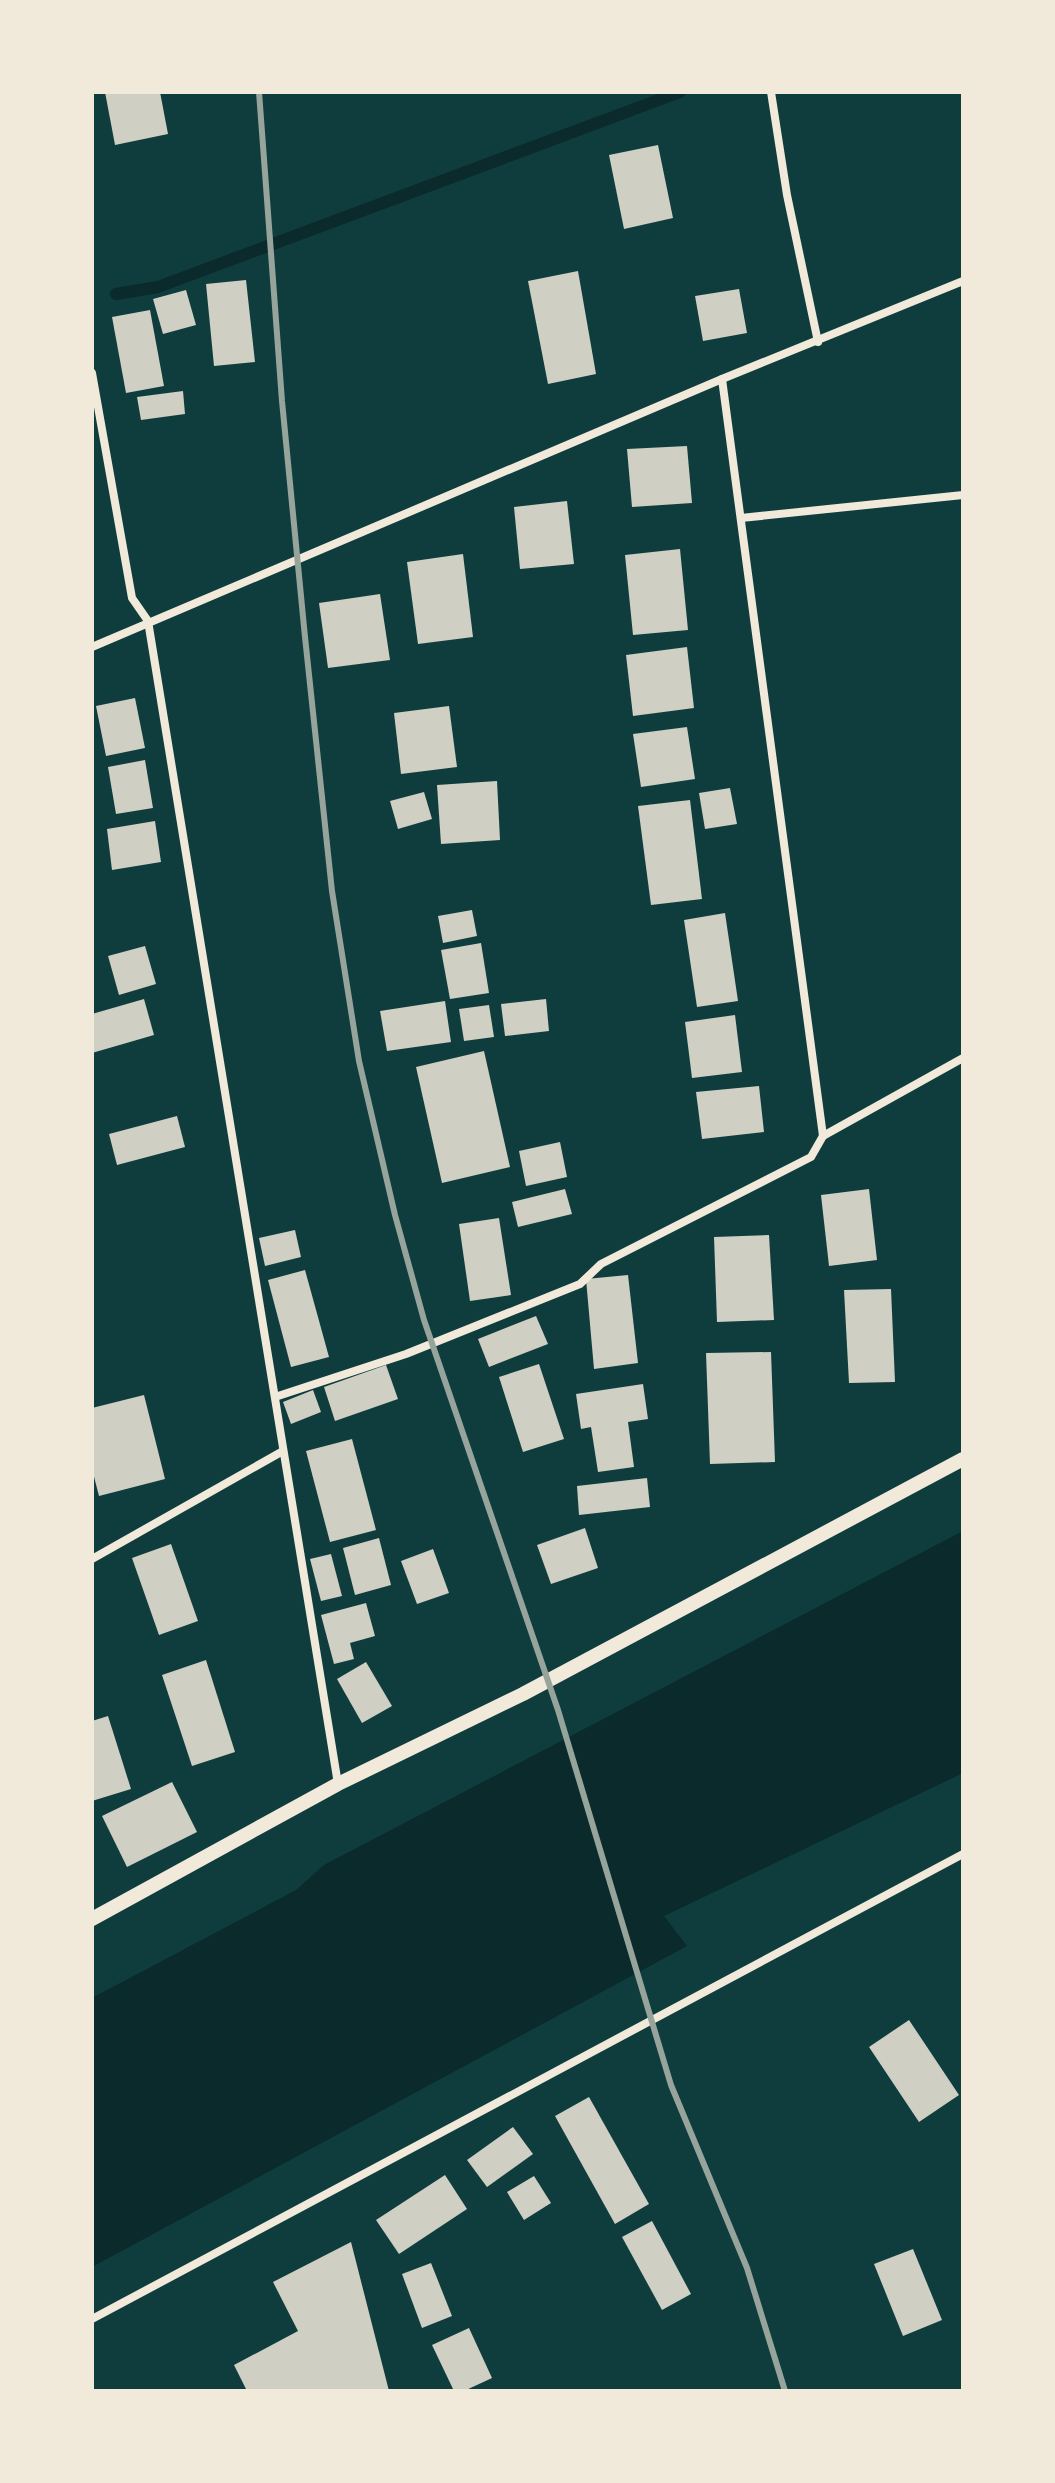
<svg xmlns="http://www.w3.org/2000/svg" width="1055" height="2483" viewBox="0 0 1055 2483" font-family="Commissioner,sans-serif">
<style>
.water{fill:#0a2a2b}
.lines{fill:none;stroke-linecap:round;stroke-linejoin:round}
.stream{stroke:#0a2a2b;stroke-width:12}
.building{fill:#cfcfc3}
.minor{stroke:#f1e9da;stroke-width:8}
.tertiary{stroke:#f1e9da;stroke-width:14}
.rail{stroke:#97a49c;stroke-width:6}
</style>
<rect width="100%" height="100%" fill="#0f3d3e"/>
<path class="water" d="M963,1531v242l-299,143 23,30 -595,321v-269l204,-108 28,-25z"/>
<g class="lines">
<path class="stream" d="M116,294l42,-7 522,-195"/>
</g>
<g class="building">
<path d="M105,92h55l8,42 -53,11z"/>
<path d="M658,145l15,73 -49,11 -15,-74z"/>
<path d="M578,271l18,103 -48,10 -20,-103z"/>
<path d="M246,280l9,82 -41,4 -8,-82z"/>
<path d="M739,289l8,44 -44,8 -8,-45z"/>
<path d="M186,290l10,35 -33,9 -10,-35z"/>
<path d="M150,310l14,76 -38,7 -14,-76z"/>
<path d="M183,391l2,23 -44,6 -4,-23z"/>
<path d="M687,446l5,57 -60,4 -5,-58z"/>
<path d="M567,501l7,63 -54,5 -6,-62z"/>
<path d="M680,549l8,81 -55,5 -8,-80z"/>
<path d="M463,554l10,83 -55,7 -11,-82z"/>
<path d="M380,594l10,66 -62,8 -9,-65z"/>
<path d="M687,647l7,61 -61,8 -7,-61z"/>
<path d="M135,698l10,50 -39,8 -10,-50z"/>
<path d="M449,706l8,61 -56,7 -7,-61z"/>
<path d="M687,727l8,52 -54,8 -8,-53z"/>
<path d="M145,760l8,48 -37,6 -8,-47z"/>
<path d="M497,781l3,59 -59,4 -4,-59z"/>
<path d="M730,788l7,36 -32,5 -6,-36z"/>
<path d="M424,792l8,27 -34,10 -8,-28z"/>
<path d="M690,800l12,99 -51,6 -13,-99z"/>
<path d="M155,821l6,41 -49,8 -5,-41z"/>
<path d="M472,910l5,26 -34,7 -5,-27z"/>
<path d="M725,913l13,88 -41,6 -13,-87z"/>
<path d="M481,943l8,50 -39,6 -9,-49z"/>
<path d="M145,946l11,38 -37,11 -11,-39z"/>
<path d="M144,999l10,36 -62,18v-39z"/>
<path d="M546,999l3,32 -44,5 -4,-32z"/>
<path d="M445,1001l6,41 -64,9 -7,-40z"/>
<path d="M489,1005l5,32 -30,4 -5,-32z"/>
<path d="M735,1015l7,57 -50,6 -7,-56z"/>
<path d="M484,1051l26,116 -68,16 -26,-116z"/>
<path d="M759,1086l5,46 -62,7 -6,-47z"/>
<path d="M177,1116l8,31 -68,18 -8,-31z"/>
<path d="M560,1142l7,35 -41,9 -7,-35z"/>
<path d="M565,1189l7,25 -54,13 -6,-25z"/>
<path d="M869,1189l8,71 -48,6 -8,-71z"/>
<path d="M499,1218l12,77 -41,6 -11,-77z"/>
<path d="M295,1230l6,27 -36,9 -6,-28z"/>
<path d="M769,1235l5,85 -57,2 -3,-85z"/>
<path d="M305,1270l24,87 -38,10 -23,-87z"/>
<path d="M628,1275l10,88 -44,6 -8,-90z"/>
<path d="M891,1289l4,93 -46,1 -5,-93z"/>
<path d="M536,1316l12,28 -59,23 -11,-28z"/>
<path d="M771,1352l4,110 -65,2 -4,-111z"/>
<path d="M539,1364l25,75 -41,13 -24,-75z"/>
<path d="M386,1365l12,34 -63,22 -11,-34z"/>
<path d="M643,1384l5,35 -20,3 6,45 -36,5 -7,-45 -10,2 -5,-35z"/>
<path d="M313,1390l8,22 -30,12 -8,-22z"/>
<path d="M144,1395l21,84 -66,17 -7,-27v-61z"/>
<path d="M352,1439l24,91 -46,12 -24,-91z"/>
<path d="M647,1478l3,29 -71,8 -2,-29z"/>
<path d="M585,1528l13,40 -47,16 -14,-39z"/>
<path d="M379,1538l12,47 -36,10 -12,-47z"/>
<path d="M171,1544l27,77 -39,14 -27,-77z"/>
<path d="M433,1549l16,44 -32,11 -16,-43z"/>
<path d="M331,1554l11,42 -21,5 -11,-42z"/>
<path d="M366,1603l9,33 -25,7 4,16 -20,5 -13,-49z"/>
<path d="M206,1660l29,92 -43,14 -30,-91z"/>
<path d="M366,1662l26,44 -30,17 -25,-44z"/>
<path d="M108,1716l23,73 -39,12v-80z"/>
<path d="M172,1782l25,50 -70,35 -25,-51z"/>
<path d="M909,2020l50,75 -40,27 -50,-75z"/>
<path d="M589,2097l60,107 -34,20 -60,-108z"/>
<path d="M513,2127l20,27 -46,33 -20,-27z"/>
<path d="M445,2175l22,34 -68,45 -23,-34z"/>
<path d="M534,2176l17,27 -27,17 -17,-28z"/>
<path d="M652,2221l39,73 -29,16 -40,-73z"/>
<path d="M351,2242l38,149h-142l-13,-26 64,-34 -25,-49z"/>
<path d="M913,2249l29,71 -39,16 -29,-72z"/>
<path d="M431,2263l21,53 -30,12 -20,-54z"/>
<path d="M469,2328l23,50 -28,13h-10l-22,-46z"/>
</g>
<g class="lines">
<g class="minor">
<path d="M771,92l16,103 31,147"/>
<path d="M92,373l40,225 16,23 190,1163"/>
<path d="M722,379l101,757"/>
<path d="M741,518l222,-23"/>
<path d="M92,647l630,-268 241,-98"/>
<path d="M275,1397l131,-43 174,-70 21,-20 210,-107 12,-21 140,-78"/>
<path d="M92,1559l191,-108"/>
<path d="M92,2319l871,-465"/>
</g>
<path class="tertiary" d="M92,1919l246,-135 185,-90 440,-235"/>
<path class="rail" d="M259,92l23,309 23,236 27,254 27,170 36,154 29,105 134,390 113,375 76,183 38,123"/>
</g>
<rect width="1055" height="2483" fill="none" stroke="#f1e9da" stroke-width="188"/>
</svg>
